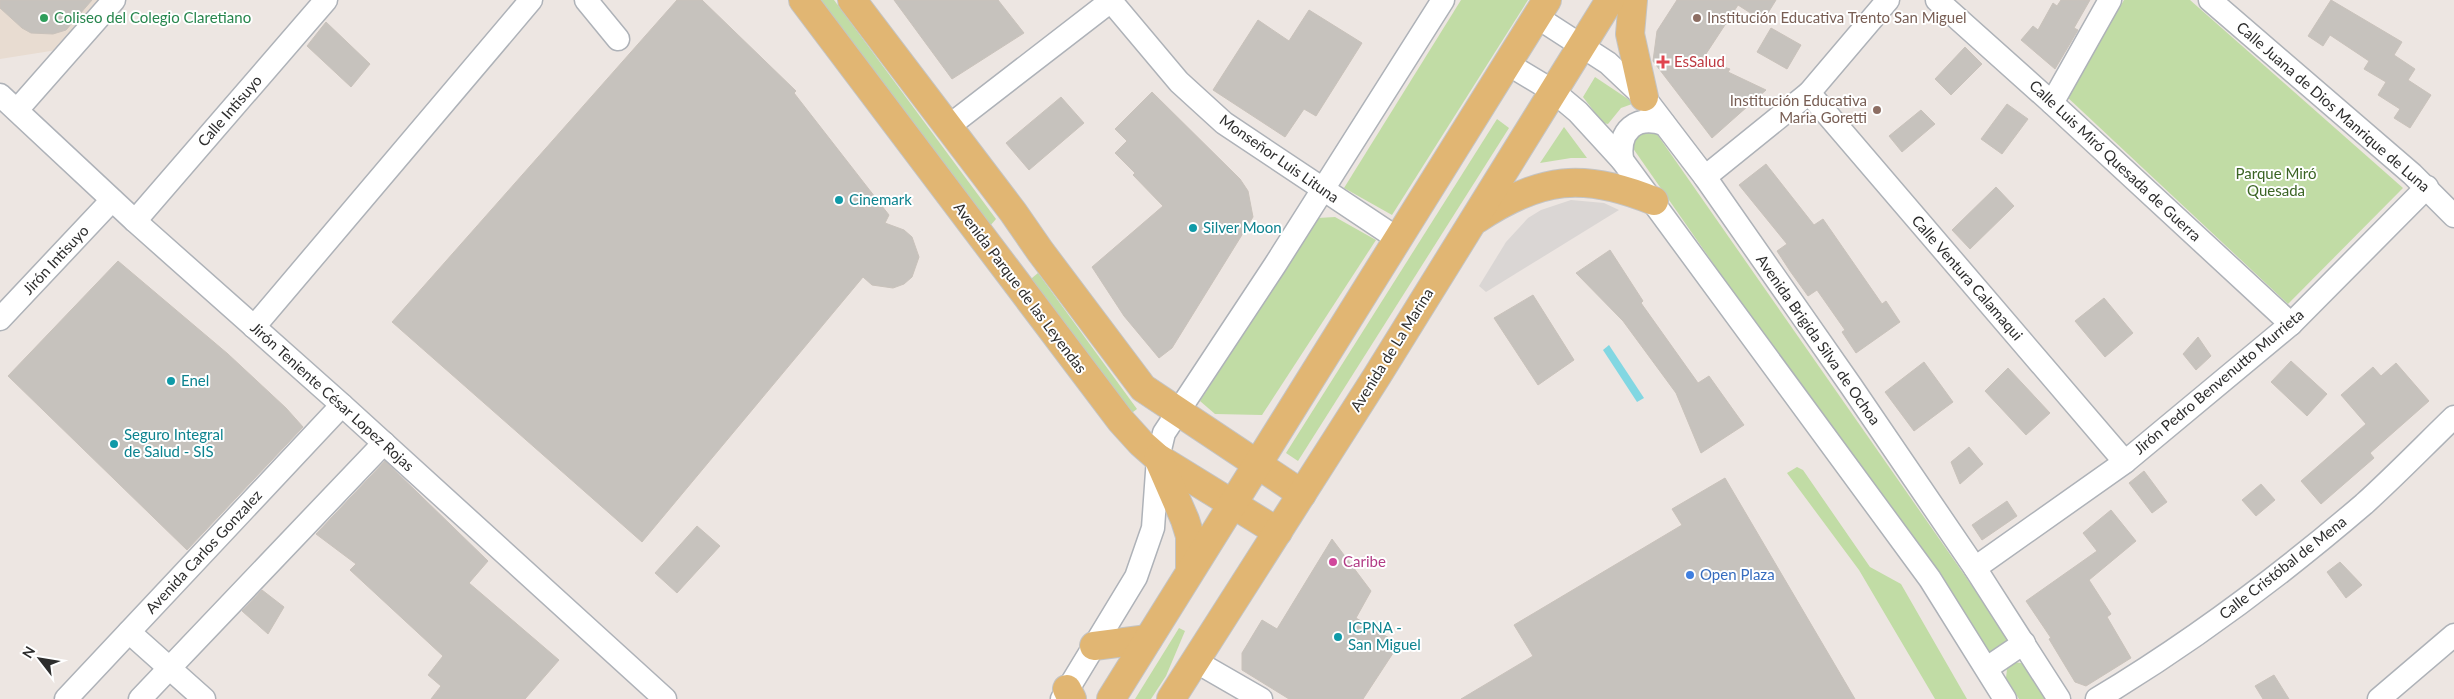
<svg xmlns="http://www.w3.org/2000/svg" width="2454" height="699" viewBox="0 0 2454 699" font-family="Lato,sans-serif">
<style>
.education{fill:#e8dcd1}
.green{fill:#c1dca5}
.plaza{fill:#dad6d4}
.water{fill:#82d7e2}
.building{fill:#c6c2bd;stroke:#c9c2bb}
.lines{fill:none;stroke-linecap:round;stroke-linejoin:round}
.minor-casing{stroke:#aeb2b8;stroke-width:25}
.major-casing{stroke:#c4c4c4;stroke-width:30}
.minor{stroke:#fff;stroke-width:22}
.major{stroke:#e1b673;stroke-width:28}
.leisure-dot{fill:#2e9e5b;stroke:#fff;stroke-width:2}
.education-dot{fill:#8d6e63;stroke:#fff;stroke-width:2}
.health-dot{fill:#e0444e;stroke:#fff;stroke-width:2}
.culture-dot{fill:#0f9aa8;stroke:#fff;stroke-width:2}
.hotel-dot{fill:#d1479c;stroke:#fff;stroke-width:2}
.shop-dot{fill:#3f7fe0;stroke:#fff;stroke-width:2}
.labels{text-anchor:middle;stroke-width:4;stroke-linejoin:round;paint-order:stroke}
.leisure-label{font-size:15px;fill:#27864d;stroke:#fff;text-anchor:start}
.education-label{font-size:15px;fill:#785e54;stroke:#fff;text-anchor:start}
.health-label{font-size:15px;fill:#be3a42;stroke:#fff;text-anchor:start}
.street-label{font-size:15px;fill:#2d2d2d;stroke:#fff}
.park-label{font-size:15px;fill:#3b6424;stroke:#fff}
.culture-label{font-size:15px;fill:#0d838f;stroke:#fff;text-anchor:start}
.hotel-label{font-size:15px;fill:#b23c85;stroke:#fff;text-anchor:start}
.shop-label{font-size:15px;fill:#366cbe;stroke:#fff;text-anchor:start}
</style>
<rect width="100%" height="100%" fill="#ede6e2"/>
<path class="education" d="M0,0h100l-43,50 -57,9z"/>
<g class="green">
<path d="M820,0h14l162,219 -6,7z"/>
<path d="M1461,0h67l-136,215 -48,-27z"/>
<path d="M2124,0h66l213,188 -115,116 -222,-208z"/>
<path d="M1595,77l36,24 1,3 -11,4 -13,16 -5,-1 -20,-26z"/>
<path d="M1497,119l12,9 -211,333 -12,-8z"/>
<path d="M1564,127l23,31h-16l-31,5z"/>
<path d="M1652,127l355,509 -1,6 -10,11h-8l-7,-5 -351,-504 2,-10z"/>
<path d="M1335,217l41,23 -114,175 -47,-1 -15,-13 118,-183z"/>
<path d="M1038,273l99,136 -12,9 -99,-135z"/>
<path d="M1797,467l6,3 67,97 31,17 66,115h-32l-76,-129 -72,-97z"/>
<path d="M1179,628l6,3 -19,45 -15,23h-16z"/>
<path d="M2014,662l13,2 21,35h-29l-13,-21 1,-9z"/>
</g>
<path class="plaza" d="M1571,200l33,3 15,7 -133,82 -7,-6 27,-44 22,-24 13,-8z"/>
<path class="water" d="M1609,345l35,53 -7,4 -34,-52z"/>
<g class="building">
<path d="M0,0h92l-26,30 -13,4 -22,-1 -9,-5 -22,-20z"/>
<path d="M677,0h25l94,91 -2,2 95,122 -4,8 19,7 8,7 7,20 -7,20 -8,7 -11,4 -21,-3 -9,-8 -221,265 -250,-220z"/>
<path d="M894,0h104l26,33 -72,46z"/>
<path d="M1677,0h99l-13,21 -25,-16 -36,55 28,9 -2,3 38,18 -54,48 -59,-77 4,-30z"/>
<path d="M2061,0h29l-16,28 4,2 -23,39 -34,-29 12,-14 5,4 15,-27 4,3z"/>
<path d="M2331,0l71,42 -8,13 21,14 -7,11 23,15 -21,33 -16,-10 6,-9 -22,-14 8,-13 -22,-13 5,-8 -39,-26 -7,11 -15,-10z"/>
<path d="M1309,10l53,33 -46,73 -12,-7 -19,28 -72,-47 45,-70 31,21z"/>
<path d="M326,22l44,42 -19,23 -44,-41z"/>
<path d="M1771,28l30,17 -14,24 -30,-17z"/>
<path d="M1965,47l17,17 -31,31 -16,-16z"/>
<path d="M1152,92l88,87 8,12 5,26 -81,131 -13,10 -35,-42 -32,-49 71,-61 -30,-31 2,-2 -20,-20 12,-12 -12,-12z"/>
<path d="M1061,97l23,26 -55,47 -23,-27z"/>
<path d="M2007,104l21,15 -26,35 -21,-15z"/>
<path d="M1921,110l14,14 -33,28 -13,-16z"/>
<path d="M1766,164l48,61 9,-6 59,85 4,-3 14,21 -44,31 -14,-21 3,-2 -28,-40 -9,6 -18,-25 -13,-20 10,-7 -48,-59z"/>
<path d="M1996,187l18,19 -44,43 -18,-19z"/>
<path d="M1610,250l33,51 -2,2 57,80 11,-7 35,49 -43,28 -25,-60 -53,-72 -47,-48z"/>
<path d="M118,261l110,93 58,54 17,19 -116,123 -179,-174z"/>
<path d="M1533,295l41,65 -36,25 -44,-67z"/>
<path d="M2104,298l29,35 -28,24 -30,-36z"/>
<path d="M2198,337l13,19 -15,14 -13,-16z"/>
<path d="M2291,361l36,33 -20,22 -36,-34z"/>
<path d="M1924,362l29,40 -39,29 -29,-39z"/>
<path d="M2396,363l33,38 -59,52 4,5 -53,46 -20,-23 65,-57 -25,-29 32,-28 8,9z"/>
<path d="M2008,368l42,45 -24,22 -41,-44z"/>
<path d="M1969,447l14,17 -23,20 -9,-22z"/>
<path d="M385,461l103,100 -19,22 90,77 -34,39h-94l10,-13 -13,-11 15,-19 -93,-86 6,-6 -40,-30z"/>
<path d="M2144,471l23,31 -15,11 -23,-30z"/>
<path d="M1725,478l130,221h-394l72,-43 -19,-31 168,-100 -10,-16z"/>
<path d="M2261,484l14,16 -19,16 -14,-16z"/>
<path d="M2007,501l10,15 -35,24 -10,-15z"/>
<path d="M2111,510l25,31 -47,39 22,34 -4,3 24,41 -45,28 -11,-4 -26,-43 2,-1 -25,-37 71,-50 -14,-18z"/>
<path d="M697,526l23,20 -43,47 -22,-20z"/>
<path d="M1332,539l39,52 -15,27 43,26 -36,55h-74l-47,-29v-17l20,-33 15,9z"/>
<path d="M2340,562l22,23 -16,13 -19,-26z"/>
<path d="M262,590l22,17 -16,27 -26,-23z"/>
<path d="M2274,675l15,24h-26l-8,-13z"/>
</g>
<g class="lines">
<defs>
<g id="minor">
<path d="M586,0l32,39"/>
<path d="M1110,0l69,82 45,41 174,116"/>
<path d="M1937,0l115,103 239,221"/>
<path d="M2210,0l202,174 42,42"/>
<path d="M1537,17l71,46 36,34 61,80 146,209 124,182 84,131"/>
<path d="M1508,64l45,27 25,21 44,48 308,419 75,120"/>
<path d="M1809,93l316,369"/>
<path d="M0,95l135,126 207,184 323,294"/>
<path d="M2052,103l58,-103"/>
<path d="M17,110l97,-110"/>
<path d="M949,126l163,-126"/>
<path d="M1622,160c-4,-30 14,-45 42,-36"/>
<path d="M1705,177l104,-84 79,-93"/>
<path d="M135,221l191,-221"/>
<path d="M0,319l112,-119"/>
<path d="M254,327l277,-327"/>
<path d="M1975,568l150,-106 166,-138 136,-137"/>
<path d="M129,632l75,67"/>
<path d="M1195,661l66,38"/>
<path d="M1987,668l37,-25"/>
<path d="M66,699l276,-294"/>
<path d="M140,699l244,-256"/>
<path d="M1062,699l74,-122 17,-49 5,-70 6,-25 111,-168 168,-265"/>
<path d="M2097,699c95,-57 183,-123 267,-195 31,-28 60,-58 90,-87"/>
<path d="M2379,699l75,-64"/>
</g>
<g id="major">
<path d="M803,0l318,421 20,22 17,15 120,74"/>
<path d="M852,0l161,212 27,39 103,137 159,106"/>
<path d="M1633,0l-3,34 14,63"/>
<path d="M1477,219c63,-42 107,-47 177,-18"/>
<path d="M1158,458l27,62 5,16v35"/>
<path d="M1094,646l54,-7"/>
<path d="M1067,689l5,10"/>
<path d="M1111,699l436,-699"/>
<path d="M1171,699l206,-323 233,-376"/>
</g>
</defs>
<use href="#minor" class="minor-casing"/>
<use href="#major" class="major-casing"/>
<use href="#minor" class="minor"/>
<use href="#major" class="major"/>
</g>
<circle class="leisure-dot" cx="44" cy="18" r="5"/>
<g class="education-dot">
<circle cx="1697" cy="18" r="5"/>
<circle cx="1877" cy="110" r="5"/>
</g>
<path class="health-dot" d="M1660.5 54.5h5v5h5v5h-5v5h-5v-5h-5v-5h5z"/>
<g class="culture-dot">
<circle cx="839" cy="200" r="5"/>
<circle cx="1193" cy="228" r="5"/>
<circle cx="171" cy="381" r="5"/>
<circle cx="114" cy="444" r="5"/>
<circle cx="1338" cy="637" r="5"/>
</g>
<circle class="hotel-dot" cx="1333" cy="562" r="5"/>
<circle class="shop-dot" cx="1690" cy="575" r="5"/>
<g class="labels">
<g class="leisure-label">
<text x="54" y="23">Coliseo del Colegio Claretiano</text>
</g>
<g class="education-label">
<text x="1707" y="23">Institución Educativa Trento San Miguel</text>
<text x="1867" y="106" text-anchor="end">Institución Educativa<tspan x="1867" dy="17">Maria Goretti</tspan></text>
</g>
<g class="health-label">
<text x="1674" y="67">EsSalud</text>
</g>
<g class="street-label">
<text transform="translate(2333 107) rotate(41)" y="5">Calle Juana de Dios Manrique de Luna</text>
<text transform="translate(230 111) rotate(-49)" y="5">Calle Intisuyo</text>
<text transform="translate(1279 159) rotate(35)" y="5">Monseñor Luis Lituna</text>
<text transform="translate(2115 161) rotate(43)" y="5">Calle Luis Miró Quesada de Guerra</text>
<text transform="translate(56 260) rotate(-47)" y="5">Jirón Intisuyo</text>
<text transform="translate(1967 278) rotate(49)" y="5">Calle Ventura Calamaqui</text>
<text transform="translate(1020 288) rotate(53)" y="5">Avenida Parque de las Leyendas</text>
<text transform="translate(1818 340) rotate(55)" y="5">Avenida Brigida Silva de Ochoa</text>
<text transform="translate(1392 350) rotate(-58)" y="5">Avenida de La Marina</text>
<text transform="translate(2219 382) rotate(-40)" y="5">Jirón Pedro Benvenutto Murrieta</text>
<text transform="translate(332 397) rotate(42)" y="5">Jirón Teniente César Lopez Rojas</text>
<text transform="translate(204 552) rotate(-47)" y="5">Avenida Carlos Gonzalez</text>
<text transform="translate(2283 568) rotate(-38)" y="5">Calle Cristóbal de Mena</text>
</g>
<g class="park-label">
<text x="2276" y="179">Parque Miró<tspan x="2276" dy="17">Quesada</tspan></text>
</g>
<g class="culture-label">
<text x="849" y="205">Cinemark</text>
<text x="1203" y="233">Silver Moon</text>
<text x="181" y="386">Enel</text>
<text x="124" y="440">Seguro Integral<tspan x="124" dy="17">de Salud - SIS</tspan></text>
<text x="1348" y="633">ICPNA -<tspan x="1348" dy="17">San Miguel</tspan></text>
</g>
<g class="hotel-label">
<text x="1343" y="567">Caribe</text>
</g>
<g class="shop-label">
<text x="1700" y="580">Open Plaza</text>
</g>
</g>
<g transform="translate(40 659) rotate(301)" stroke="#ffffff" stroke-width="4" paint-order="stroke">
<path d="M0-4L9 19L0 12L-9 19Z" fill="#2d2d2d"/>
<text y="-8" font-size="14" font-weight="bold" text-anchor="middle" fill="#2d2d2d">N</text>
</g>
</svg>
